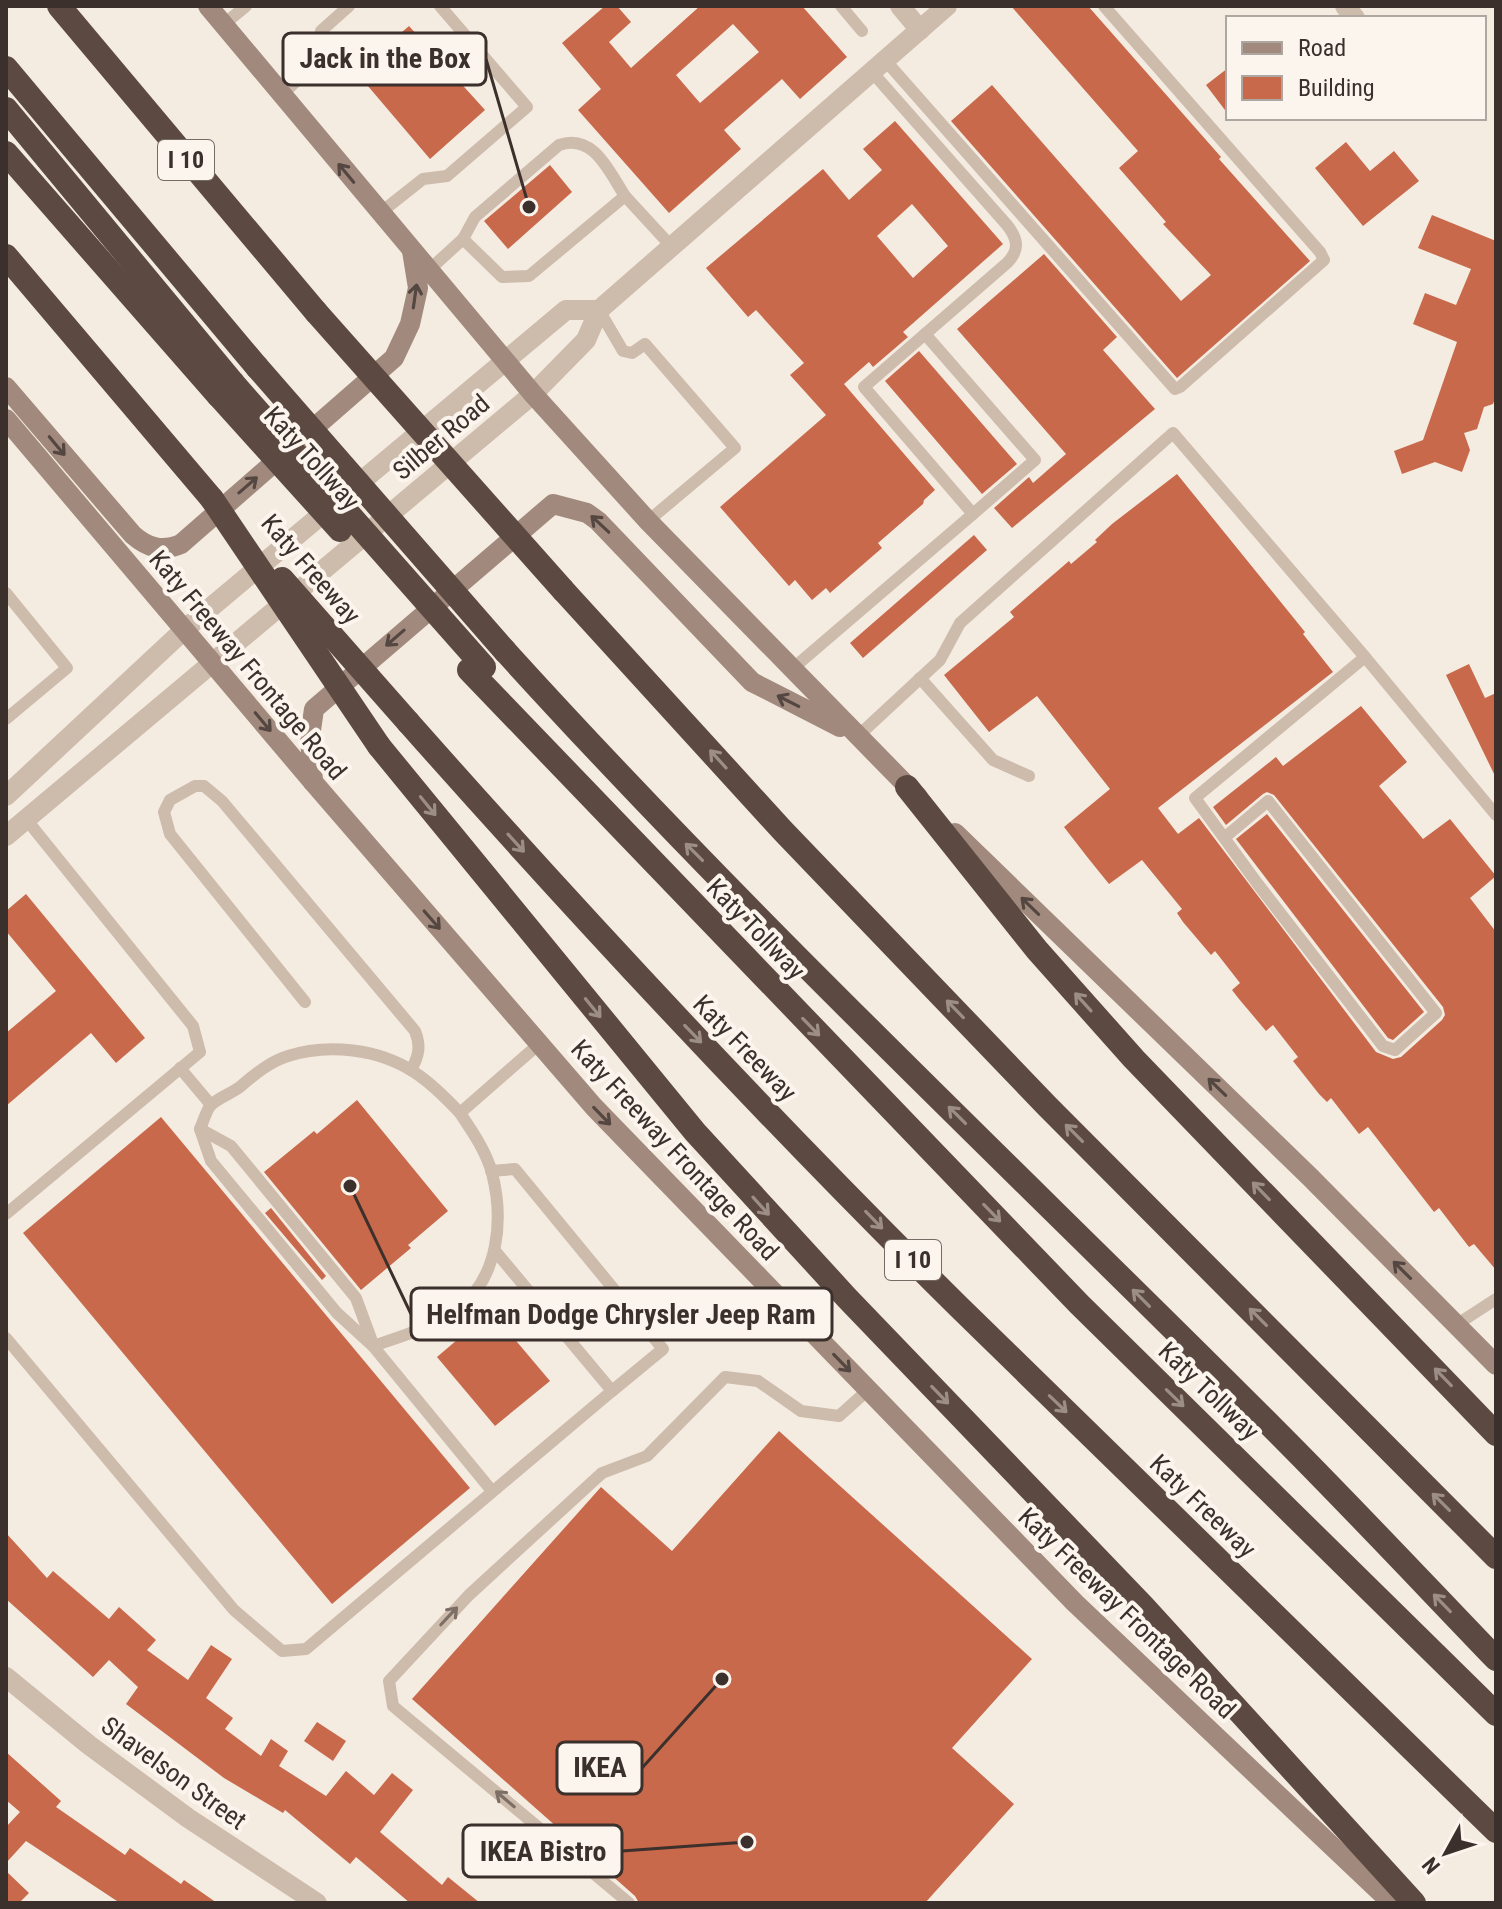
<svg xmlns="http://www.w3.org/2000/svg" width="1502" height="1909" viewBox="0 0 1502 1909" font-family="'Roboto Condensed',sans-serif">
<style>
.building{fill:#c8694b;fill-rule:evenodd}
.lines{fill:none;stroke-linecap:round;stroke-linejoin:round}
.service{stroke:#cdbbac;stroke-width:12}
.minor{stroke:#cdbbac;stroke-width:20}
.tertiary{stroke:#cdbbac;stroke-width:20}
.secondary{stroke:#a18a7d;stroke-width:20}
.motorway{stroke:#5c4a42;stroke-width:24}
.motorway-bridge{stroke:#5c4a42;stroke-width:24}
.oneway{stroke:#544640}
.oneway2{stroke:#9c8e87}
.oneway3{stroke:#7d6f65}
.labels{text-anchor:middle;stroke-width:8;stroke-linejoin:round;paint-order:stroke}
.shield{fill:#fbf5ee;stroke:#756b66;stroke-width:2}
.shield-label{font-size:24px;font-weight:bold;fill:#3b302b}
.street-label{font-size:26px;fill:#3b302b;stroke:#fbf5ee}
.leader{fill:none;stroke:#3b302b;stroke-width:3}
.callout-dot{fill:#3b302b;stroke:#fbf5ee;stroke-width:3}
.callout{fill:#fbf5ee;stroke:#3b302b;stroke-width:3}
.callout-label{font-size:28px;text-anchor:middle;font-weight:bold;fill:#3b302b}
</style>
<rect width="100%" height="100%" fill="#f4ebe1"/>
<g class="building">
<path d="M605,6h12l14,16 -22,20 22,26 69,-62h102l45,51 -47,42 -18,-20 -58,51 17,19 -72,64 -91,-103 23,-21 -39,-46zM733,24l26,28 -59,51 -24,-28z"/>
<path d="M1011,6h77l133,151 -2,2 91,102 -133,117 -226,-257 41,-36 189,216 30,-26 -48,-51 3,-2 -47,-54 19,-17z"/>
<path d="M409,26l76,84 -55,49 -74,-87z"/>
<path d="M1228,68v46l-22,-29z"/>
<path d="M895,121l108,123 -100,88 5,5 -35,30 -4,-5 -25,22 91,106 -11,10 -1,4 -45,39 4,5 -52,45 -4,-5 -14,12 -17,-20 -6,6 -69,-79 106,-92 -36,-40 14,-12 -48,-53 -8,7 -42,-49 117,-99 26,31 33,-30 -19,-21zM912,204l36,42 -35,32 -36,-42z"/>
<path d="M1346,142l24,29 24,-20 25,30 -56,45 -48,-58z"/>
<path d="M550,165l22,27 -64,57 -24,-28z"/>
<path d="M1432,215l64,26v155l-3,8 -9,3 -7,22 -13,4 6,17 -8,22 -27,-10 -33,12 -8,-23 29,-11 34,-98 -44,-18 12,-31 31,12 15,-36 -53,-21z"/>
<path d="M1044,254l73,83 -14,13 52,59 -143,119 -18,-20 35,-31 4,6 33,-29 -109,-125z"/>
<path d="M919,351l98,113 -35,30 -97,-113z"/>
<path d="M1177,474l128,158 -2,2 30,38 -175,136 20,26 21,-16 177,234 17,7 8,-2 41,-37 3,-5 -2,-8 -169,-212 -7,-3 -4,2 -37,31 -13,-18 63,-50 7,9 78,-60 46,56 -28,24 44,53 27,-20 46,57 -26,22 26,34v338l-22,-26 -5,3 -30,-39 -5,4 -7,-9 -59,-76 -9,7 -28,-36 -4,4 -8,-8 -26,-33 5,-4 -25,-32 -7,6 -27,-32 -7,-9 8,-7 -25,-32 -4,4 -28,-33 -6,-9 5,-4 -40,-49 -33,24 -21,-26 -24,-31 46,-38 -73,-93 -48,36 -45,-57 70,-58 -4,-5 59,-51 2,3 26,-22 -2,-2 17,-16z"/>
<path d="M974,535l13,15 -124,108 -13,-15z"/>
<path d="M1469,664l16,34 11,-5v85l-50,-103z"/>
<path d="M1267,814l157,198 -31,28 -5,-2 -152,-199z"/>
<path d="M26,894l119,144 -29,25 -25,-30 -85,73v-73l50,-42 -50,-60v-20z"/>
<path d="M357,1100l91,111 -40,34 3,3 -50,42 -97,-118 50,-41 3,3z"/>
<path d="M161,1117l309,371 -138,116 -309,-371z"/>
<path d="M271,1208l55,68 -4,4 -57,-67z"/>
<path d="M491,1311l59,70 -55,45 -58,-69z"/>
<path d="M779,1431l253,228 -80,89 62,56 -89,99h-286l-4,-7 -223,-197 189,-212 71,64z"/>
<path d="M6,1533l41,45 6,-7 56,48 10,-12 37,33 -9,10 41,30 23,-35 21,14 -26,39 27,20 -8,11 36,27 10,-17 17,12 -9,15 47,30 20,-25 28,24 18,-22 21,17 -33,42 62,53 6,-8 32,26h-70l-54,-46 -6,7 -65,-54 -2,3 -59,-35 -98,-74 12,-17 -29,-27 -16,17 -87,-78z"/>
<path d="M317,1722l29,19 -13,20 -29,-20z"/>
<path d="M6,1752l55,49 -5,6 69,48 5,-7 51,36 3,-4 33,23h-97l-94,-62 -20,22v-36l14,-15 -14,-12z"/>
<path d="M6,1871l23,22 -10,10h-13z"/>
</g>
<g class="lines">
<g class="service">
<path d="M841,6l21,25"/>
<path d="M223,25l23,-19"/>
<path d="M885,60l290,329 5,-2 144,-127 -4,-8 -216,-246"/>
<path d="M281,95l38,-34 2,-30 28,-25"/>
<path d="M380,213l43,-34 24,-3 80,-69 -87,-101"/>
<path d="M463,239l39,38 27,-1 96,-80 46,50"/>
<path d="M429,270l34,-31 12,-22 84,-72c35,-12 50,27 66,51"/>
<path d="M599,310l24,41 9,2 13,-9 90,104 -87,73"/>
<path d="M925,334l110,126 -62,54"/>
<path d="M6,593l61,75 -61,51"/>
<path d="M1365,657l131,158"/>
<path d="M791,670l182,-156 -109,-127 143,-124c13,-13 11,-24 0,-38l-135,-153"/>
<path d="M920,678l73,82 36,16"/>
<path d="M858,736l82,-76 20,-37 213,-190 192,224 -170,141 62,85 126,163 12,4 41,-37 -168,-212 -44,37"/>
<path d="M305,1002l-135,-168 -6,-22 6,-12 25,-14h9l18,15 193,230c6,15 4,25 -4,39"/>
<path d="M180,1068l31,37"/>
<path d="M200,1129l31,17 125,152 17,46"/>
<path d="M491,1171l24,-2 148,180 -51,42"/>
<path d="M6,1214l194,-162 -7,-26 -167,-207"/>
<path d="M1456,1325l40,-26"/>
<path d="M6,1338l228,272 48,41 24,-2 306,-258 -116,-139"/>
<path d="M373,1346l-36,-33 -126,-152 -11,-32c3,-7 6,-17 10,-23 7,-8 23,-13 31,-20 14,-12 30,-25 47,-30 40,-13 91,-7 126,16 17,11 32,26 46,41"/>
<path d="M492,1491l-119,-145c29,-10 60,-19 85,-37 41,-32 46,-89 34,-136 -6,-22 -20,-42 -32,-60l79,-69"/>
<path d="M629,1903l-236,-197 -4,-25 80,-86 133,-122 45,-17 78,-79 33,4 43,30 38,5 29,-26"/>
</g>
<g class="minor">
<path d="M900,6l20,24"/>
<path d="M1345,6l10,12"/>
<path d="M6,1677l83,68 99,73 129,85"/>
</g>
<g class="tertiary">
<path d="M6,796l179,-167 381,-319h33"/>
<path d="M6,836l527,-442 53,-54 13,-30 348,-304"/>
</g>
<g class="secondary">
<path d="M208,6l325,388 115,127 270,276"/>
<path d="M6,387l127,148c15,13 29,17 48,9l213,-186 16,-34 8,-36 -6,-37"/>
<path d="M6,419l307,363 281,325 481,496 317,300"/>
<path d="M313,782l-3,-45 4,-28 239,-205 34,9 11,8 154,161 88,45"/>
<path d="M955,833l355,344 186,188"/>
</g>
<g class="motorway">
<path d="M59,6l257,306"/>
<path d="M6,68l251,299"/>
<path d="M6,109l227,274"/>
<path d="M6,153l212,242"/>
<path d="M6,256l206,243"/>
<path d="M563,590l220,241 264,275 449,451"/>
<path d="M505,651c245,270 511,520 769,778 75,75 148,153 222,230"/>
<path d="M469,670l610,634 417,410"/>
<path d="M408,722c178,201 361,397 551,585 178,176 359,348 537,524"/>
<path d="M379,746l316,386 152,166 297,309 270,296"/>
<path d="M907,787l130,163 97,109 362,375"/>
</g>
<g class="motorway-bridge">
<path d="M316,312l247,278"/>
<path d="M257,367l248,284"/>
<path d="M233,383l251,284"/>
<path d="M218,395l122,135"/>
<path d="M212,499l167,247"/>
<path d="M282,579l126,143"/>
</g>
</g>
<defs><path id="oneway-shaft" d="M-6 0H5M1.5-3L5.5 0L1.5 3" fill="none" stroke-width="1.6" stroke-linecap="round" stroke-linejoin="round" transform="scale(2)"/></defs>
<g class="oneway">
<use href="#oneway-shaft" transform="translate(346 173) rotate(-130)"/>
<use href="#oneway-shaft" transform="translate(415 296) rotate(-82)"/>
<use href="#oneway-shaft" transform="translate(57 446) rotate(50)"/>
<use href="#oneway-shaft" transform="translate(248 485) rotate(-41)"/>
<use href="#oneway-shaft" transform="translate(600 524) rotate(-137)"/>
<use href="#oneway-shaft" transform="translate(395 638) rotate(139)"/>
<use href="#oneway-shaft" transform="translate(788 701) rotate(-153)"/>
<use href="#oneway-shaft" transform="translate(263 722) rotate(50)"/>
<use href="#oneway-shaft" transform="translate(1030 906) rotate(-136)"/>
<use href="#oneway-shaft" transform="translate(432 920) rotate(49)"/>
<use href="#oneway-shaft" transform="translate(1217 1087) rotate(-136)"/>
<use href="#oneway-shaft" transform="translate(602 1116) rotate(46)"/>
<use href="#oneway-shaft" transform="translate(1402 1270) rotate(-135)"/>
<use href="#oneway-shaft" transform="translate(842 1363) rotate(46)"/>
</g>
<g class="oneway2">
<use href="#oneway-shaft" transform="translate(718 759) rotate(-132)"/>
<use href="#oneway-shaft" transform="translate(428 806) rotate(51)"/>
<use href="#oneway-shaft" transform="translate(516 843) rotate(48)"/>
<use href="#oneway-shaft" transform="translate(694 852) rotate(-135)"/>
<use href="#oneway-shaft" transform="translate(1083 1002) rotate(-132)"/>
<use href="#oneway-shaft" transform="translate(593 1008) rotate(51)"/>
<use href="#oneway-shaft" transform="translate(955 1009) rotate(-134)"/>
<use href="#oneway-shaft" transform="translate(811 1027) rotate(46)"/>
<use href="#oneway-shaft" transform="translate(693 1034) rotate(46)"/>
<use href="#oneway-shaft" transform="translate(957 1115) rotate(-135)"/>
<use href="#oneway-shaft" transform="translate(1074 1133) rotate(-135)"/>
<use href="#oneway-shaft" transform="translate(1261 1191) rotate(-134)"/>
<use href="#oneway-shaft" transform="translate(761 1206) rotate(48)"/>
<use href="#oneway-shaft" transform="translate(992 1213) rotate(46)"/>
<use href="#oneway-shaft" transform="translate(874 1220) rotate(46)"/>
<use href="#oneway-shaft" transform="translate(1141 1298) rotate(-135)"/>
<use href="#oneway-shaft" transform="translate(1258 1317) rotate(-135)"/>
<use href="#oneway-shaft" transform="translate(1443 1377) rotate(-134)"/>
<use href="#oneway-shaft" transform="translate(940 1395) rotate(46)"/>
<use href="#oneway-shaft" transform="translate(1175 1398) rotate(44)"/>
<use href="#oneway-shaft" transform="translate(1058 1404) rotate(44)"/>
<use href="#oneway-shaft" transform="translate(1441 1502) rotate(-135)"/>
<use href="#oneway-shaft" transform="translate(1442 1603) rotate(-134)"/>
</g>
<g class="oneway3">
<use href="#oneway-shaft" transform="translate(449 1616) rotate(-47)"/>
<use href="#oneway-shaft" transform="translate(505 1799) rotate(-140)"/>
</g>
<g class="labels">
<g class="shield">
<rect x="158" y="140" width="56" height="40" rx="6"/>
<rect x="885" y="1240" width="56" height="40" rx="6"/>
</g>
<g class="shield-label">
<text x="186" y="168">I 10</text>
<text x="913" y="1268">I 10</text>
</g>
<g class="street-label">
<text transform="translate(441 437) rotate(-40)" y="9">Silber Road</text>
<text transform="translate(312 458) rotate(48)" y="9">Katy Tollway</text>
<text transform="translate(311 569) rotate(49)" y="9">Katy Freeway</text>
<text transform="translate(248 665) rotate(50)" y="9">Katy Freeway Frontage Road</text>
<text transform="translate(756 929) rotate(46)" y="9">Katy Tollway</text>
<text transform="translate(745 1048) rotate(46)" y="9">Katy Freeway</text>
<text transform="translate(675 1150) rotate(47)" y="9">Katy Freeway Frontage Road</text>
<text transform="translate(1209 1391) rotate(44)" y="9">Katy Tollway</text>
<text transform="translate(1203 1506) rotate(44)" y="9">Katy Freeway</text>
<text transform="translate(1127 1613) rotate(44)" y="9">Katy Freeway Frontage Road</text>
<text transform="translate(174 1773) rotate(36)" y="9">Shavelson Street</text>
</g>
</g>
<path class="leader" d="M529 207L486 59M350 1186L411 1314M722 1679L642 1768M747 1842L622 1851"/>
<g class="callout-dot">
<circle cx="529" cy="207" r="8"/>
<circle cx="350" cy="1186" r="8"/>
<circle cx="722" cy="1679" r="8"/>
<circle cx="747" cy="1842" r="8"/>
</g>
<g class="callout">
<rect x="283" y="33" width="203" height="52" rx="8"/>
<rect x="411" y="1288" width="421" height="52" rx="8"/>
<rect x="557" y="1742" width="85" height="52" rx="8"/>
<rect x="463" y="1825" width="159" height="52" rx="8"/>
</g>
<g class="callout-label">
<text x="385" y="68">Jack in the Box</text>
<text x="621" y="1324">Helfman Dodge Chrysler Jeep Ram</text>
<text x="600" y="1777">IKEA</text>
<text x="543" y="1861">IKEA Bistro</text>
</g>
<rect width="1502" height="1909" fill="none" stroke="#3b302b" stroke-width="16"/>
<rect x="1226" y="16" width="260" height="104" fill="#fbf5ee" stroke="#aea6a0" stroke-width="2"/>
<rect x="1242" y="42" width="40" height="12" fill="#a18a7d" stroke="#aea6a0" stroke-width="2"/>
<text x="1298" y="56" font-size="24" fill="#3b302b">Road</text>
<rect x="1242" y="76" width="40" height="24" fill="#c8694b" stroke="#aea6a0" stroke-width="2"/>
<text x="1298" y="96" font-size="24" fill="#3b302b">Building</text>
<g transform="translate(1446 1853) rotate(230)" stroke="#fbf5ee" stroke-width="6" paint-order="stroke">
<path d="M0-6L14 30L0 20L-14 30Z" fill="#3b302b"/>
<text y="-12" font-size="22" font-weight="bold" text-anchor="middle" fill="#3b302b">N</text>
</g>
</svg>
